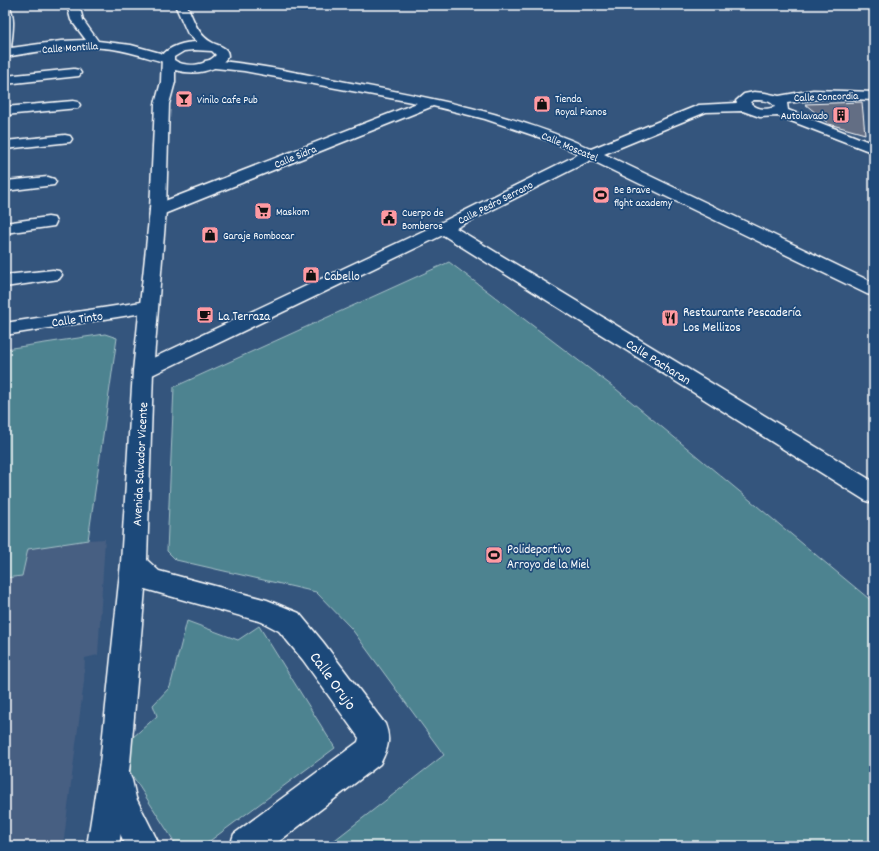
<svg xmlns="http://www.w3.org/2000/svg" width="879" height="851" viewBox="0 0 879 851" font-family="Dekko,sans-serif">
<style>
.built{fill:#465f82}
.green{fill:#4e8390;stroke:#a6c1c8}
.building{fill:#646e84;stroke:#fff}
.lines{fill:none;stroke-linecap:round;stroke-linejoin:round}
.minor-casing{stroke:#fff;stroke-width:3}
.tertiary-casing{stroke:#fff;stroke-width:3}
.minor{fill:#1f4a7a;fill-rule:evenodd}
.tertiary{fill:#1f4a7a;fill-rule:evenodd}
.labels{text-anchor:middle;stroke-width:3.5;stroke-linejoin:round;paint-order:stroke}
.far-street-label{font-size:11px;fill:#fff;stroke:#1f4a7a}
.far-poi-label{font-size:11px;fill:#fff;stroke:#1f4a7a;text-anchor:start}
.poi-label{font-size:13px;fill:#fff;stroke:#1f4a7a;text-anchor:start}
.street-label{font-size:13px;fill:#fff;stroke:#1f4a7a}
.near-street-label{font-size:16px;fill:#fff;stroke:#1f4a7a}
</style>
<rect width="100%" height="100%" fill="#34557d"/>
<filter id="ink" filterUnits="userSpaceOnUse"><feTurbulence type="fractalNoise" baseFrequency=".025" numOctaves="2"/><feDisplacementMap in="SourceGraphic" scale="8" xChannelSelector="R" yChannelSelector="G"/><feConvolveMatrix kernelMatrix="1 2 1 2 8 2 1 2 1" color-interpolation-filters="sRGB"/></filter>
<g filter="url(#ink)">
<path class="built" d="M105,334l12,4 -29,202 17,-1 -7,116 -13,3 -1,24 -21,164h-58v-497z"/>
<g class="green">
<path d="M449,262l167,127 258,214v243h-547l117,-91 -93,-127 -35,-36 -140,-32 -9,-9 7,-164z"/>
<path d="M105,334l12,4 -29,202 -60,9 -6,27 -17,2v-229z"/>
<path d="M187,621l51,19 21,-14 76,122 -132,98h-26l-47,-74 2,-34 25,-22 -4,-11 17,-18z"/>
</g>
<path class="building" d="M862,102l3,32 -36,-10 -24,-20z"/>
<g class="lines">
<defs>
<g id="minor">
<path d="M5,5l4,1c7,11 3,29 2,42l50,-7 25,-1 -15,-20 -4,-15h12l4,15 15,21 33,4 40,11 2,3 -2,3 -4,1c-18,-5 -35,-11 -54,-14 -37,-5 -72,2 -108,8z"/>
<path d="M210,60c48,4 94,14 141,23 82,15 164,31 240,66l108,-44 38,-2 -1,-2 8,-7 10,-2 11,1 14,3 34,-6 61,2v8l-48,-2 -39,5 1,7 86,34v9l-96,-37 -18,1 -17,-6 -37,1 -102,42 270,129v13l-7,-2 -276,-134 -135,68 418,254v21l-8,-2 -423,-266 -293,141 -7,2 -7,-2 -3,-5 3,-5 302,-142 141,-70 -26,-12 -68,-23 -52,-13 -269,108 -6,1 -6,-1 -2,-4 2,-4 265,-103 -173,-32 -39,-4 -1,-3 1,-3zM754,100c8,0 17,0 21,7 -9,3 -19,3 -25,-5z"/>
<path d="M74,69l5,1 2,3 -2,3 -74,8v-8z"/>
<path d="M73,101l5,1 2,3 -2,3 -73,7v-8z"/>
<path d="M65,135l5,1 2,3 -2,3 -65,7v-8z"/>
<path d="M48,177l6,2 2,3 -2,3 -49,6v-10z"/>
<path d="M48,217l6,1 2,4 -2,4 -49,7v-10z"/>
<path d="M53,270l6,1 3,4 -3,4 -54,8v-12z"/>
<path d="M148,301l7,2 2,4 -2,4 -150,24v-12z"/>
<path d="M116,764l11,5 5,11 4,18 24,48h-34l-2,-4 -12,-25 -10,-28 -2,-9 5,-11z"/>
</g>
<path id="tertiary" d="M175,5h12c6,14 11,31 26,38 6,3 15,4 15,13 -11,17 -35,19 -53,14v12l-6,22 -3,106 -13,161 -6,189 12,11 108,29 32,13 24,29 62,82c6,15 3,25 -5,40l-107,82h-43l4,-12 124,-92 1,-4 -56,-78 -24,-29 -17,-9 -117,-33 -15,174 -11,83h-32l13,-83 21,-200 12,-192 17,-161 5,-106 6,-22 1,-26c7,-10 23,-14 35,-14l-9,-8zM194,50l18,1 4,4c-10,11 -30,13 -42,5v-3l10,-6z"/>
</defs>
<use href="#minor" class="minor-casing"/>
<use href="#tertiary" class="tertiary-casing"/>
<use href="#minor" class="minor"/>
<use href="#tertiary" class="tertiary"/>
</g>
</g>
<defs>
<symbol id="bar-square" viewBox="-11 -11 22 22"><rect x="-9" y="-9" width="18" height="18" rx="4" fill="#ff9aa2" stroke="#1f4a7a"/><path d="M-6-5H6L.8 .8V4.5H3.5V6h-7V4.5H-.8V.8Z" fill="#111"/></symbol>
<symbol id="shop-square" viewBox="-11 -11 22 22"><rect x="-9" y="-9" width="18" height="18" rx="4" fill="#ff9aa2" stroke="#1f4a7a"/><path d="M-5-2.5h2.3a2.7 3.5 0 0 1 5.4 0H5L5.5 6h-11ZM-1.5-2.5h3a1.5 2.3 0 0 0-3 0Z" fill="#111"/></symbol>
<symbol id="building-square" viewBox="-11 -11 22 22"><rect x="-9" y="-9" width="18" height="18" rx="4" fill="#ff9aa2" stroke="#1f4a7a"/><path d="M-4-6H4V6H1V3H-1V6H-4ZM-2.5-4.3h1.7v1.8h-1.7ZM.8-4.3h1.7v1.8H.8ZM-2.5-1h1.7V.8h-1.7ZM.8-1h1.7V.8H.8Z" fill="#111"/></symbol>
<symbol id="stadium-square" viewBox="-11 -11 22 22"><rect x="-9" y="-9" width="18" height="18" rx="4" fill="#ff9aa2" stroke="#1f4a7a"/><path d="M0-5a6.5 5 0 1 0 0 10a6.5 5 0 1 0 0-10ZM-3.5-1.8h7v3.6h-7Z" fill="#111"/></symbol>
<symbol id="supermarket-square" viewBox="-11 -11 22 22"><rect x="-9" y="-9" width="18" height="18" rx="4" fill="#ff9aa2" stroke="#1f4a7a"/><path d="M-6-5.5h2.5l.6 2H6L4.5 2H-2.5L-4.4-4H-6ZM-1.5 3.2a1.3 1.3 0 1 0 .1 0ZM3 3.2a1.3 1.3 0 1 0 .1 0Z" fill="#111"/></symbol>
<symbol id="civic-square" viewBox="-11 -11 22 22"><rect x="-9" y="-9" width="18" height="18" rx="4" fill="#ff9aa2" stroke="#1f4a7a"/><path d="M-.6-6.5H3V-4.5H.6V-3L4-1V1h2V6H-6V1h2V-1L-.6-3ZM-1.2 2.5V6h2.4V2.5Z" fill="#111"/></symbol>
<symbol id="cafe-square" viewBox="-11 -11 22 22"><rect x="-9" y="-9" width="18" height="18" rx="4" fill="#ff9aa2" stroke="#1f4a7a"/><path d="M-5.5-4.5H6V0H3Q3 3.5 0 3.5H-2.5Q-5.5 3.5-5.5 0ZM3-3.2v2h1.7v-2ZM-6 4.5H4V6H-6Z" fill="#111"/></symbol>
<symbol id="restaurant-square" viewBox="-11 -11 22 22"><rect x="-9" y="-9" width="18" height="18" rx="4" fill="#ff9aa2" stroke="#1f4a7a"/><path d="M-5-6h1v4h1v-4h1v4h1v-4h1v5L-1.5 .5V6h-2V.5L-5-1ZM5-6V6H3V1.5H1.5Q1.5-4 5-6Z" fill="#111"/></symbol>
</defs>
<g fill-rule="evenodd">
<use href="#bar-square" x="174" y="89" width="20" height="20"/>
<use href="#shop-square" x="532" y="94" width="20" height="20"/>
<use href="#building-square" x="831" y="105" width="20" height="20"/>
<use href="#stadium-square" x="591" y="185" width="20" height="20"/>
<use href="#supermarket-square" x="253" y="201" width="20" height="20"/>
<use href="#civic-square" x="379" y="208" width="20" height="20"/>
<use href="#shop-square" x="200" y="225" width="20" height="20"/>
<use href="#shop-square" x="301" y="265" width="20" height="20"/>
<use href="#cafe-square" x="195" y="305" width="20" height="20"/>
<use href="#restaurant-square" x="660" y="308" width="20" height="20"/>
<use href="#stadium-square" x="484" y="545" width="20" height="20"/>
</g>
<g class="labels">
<g class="far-street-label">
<text transform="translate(70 47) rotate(-4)" y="4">Calle Montilla</text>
<text transform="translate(826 96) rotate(-2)" y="4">Calle Concordia</text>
<text transform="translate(570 146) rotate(23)" y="4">Calle Moscatel</text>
<text transform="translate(295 156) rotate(-22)" y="4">Calle Sidra</text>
<text transform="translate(495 202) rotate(-27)" y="4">Calle Pedro Serrano</text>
</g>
<g class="far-poi-label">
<text x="555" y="102">Tienda<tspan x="555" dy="13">Royal Pianos</tspan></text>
<text x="197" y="103">Vinilo Cafe Pub</text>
<text x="828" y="119" text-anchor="end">Autolavado</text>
<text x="614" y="193">Be Brave<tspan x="614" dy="13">fight academy</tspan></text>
<text x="276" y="215">Maskom</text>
<text x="402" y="216">Cuerpo de<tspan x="402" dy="13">Bomberos</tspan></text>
<text x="223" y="239">Garaje Rombocar</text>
</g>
<g class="poi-label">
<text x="324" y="280">Cabello</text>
<text x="683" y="316">Restaurante Pescadería<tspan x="683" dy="15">Los Mellizos</tspan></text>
<text x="218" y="320">La Terraza</text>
<text x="507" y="553">Polideportivo<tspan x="507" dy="15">Arroyo de la Miel</tspan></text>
</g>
<g class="street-label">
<text transform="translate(77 318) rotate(-8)" y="5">Calle Tinto</text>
<text transform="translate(659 361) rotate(32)" y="5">Calle Pacharan</text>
<text transform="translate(139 464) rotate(-87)" y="5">Avenida Salvador Vicente</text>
</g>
<g class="near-street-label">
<text transform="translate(334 680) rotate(54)" y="6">Calle Orujo</text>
</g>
</g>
<rect width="879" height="851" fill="none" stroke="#1f4a7a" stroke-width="20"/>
<rect x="10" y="10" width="859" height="831" fill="none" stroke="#fff" stroke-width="1.5" filter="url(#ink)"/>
</svg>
